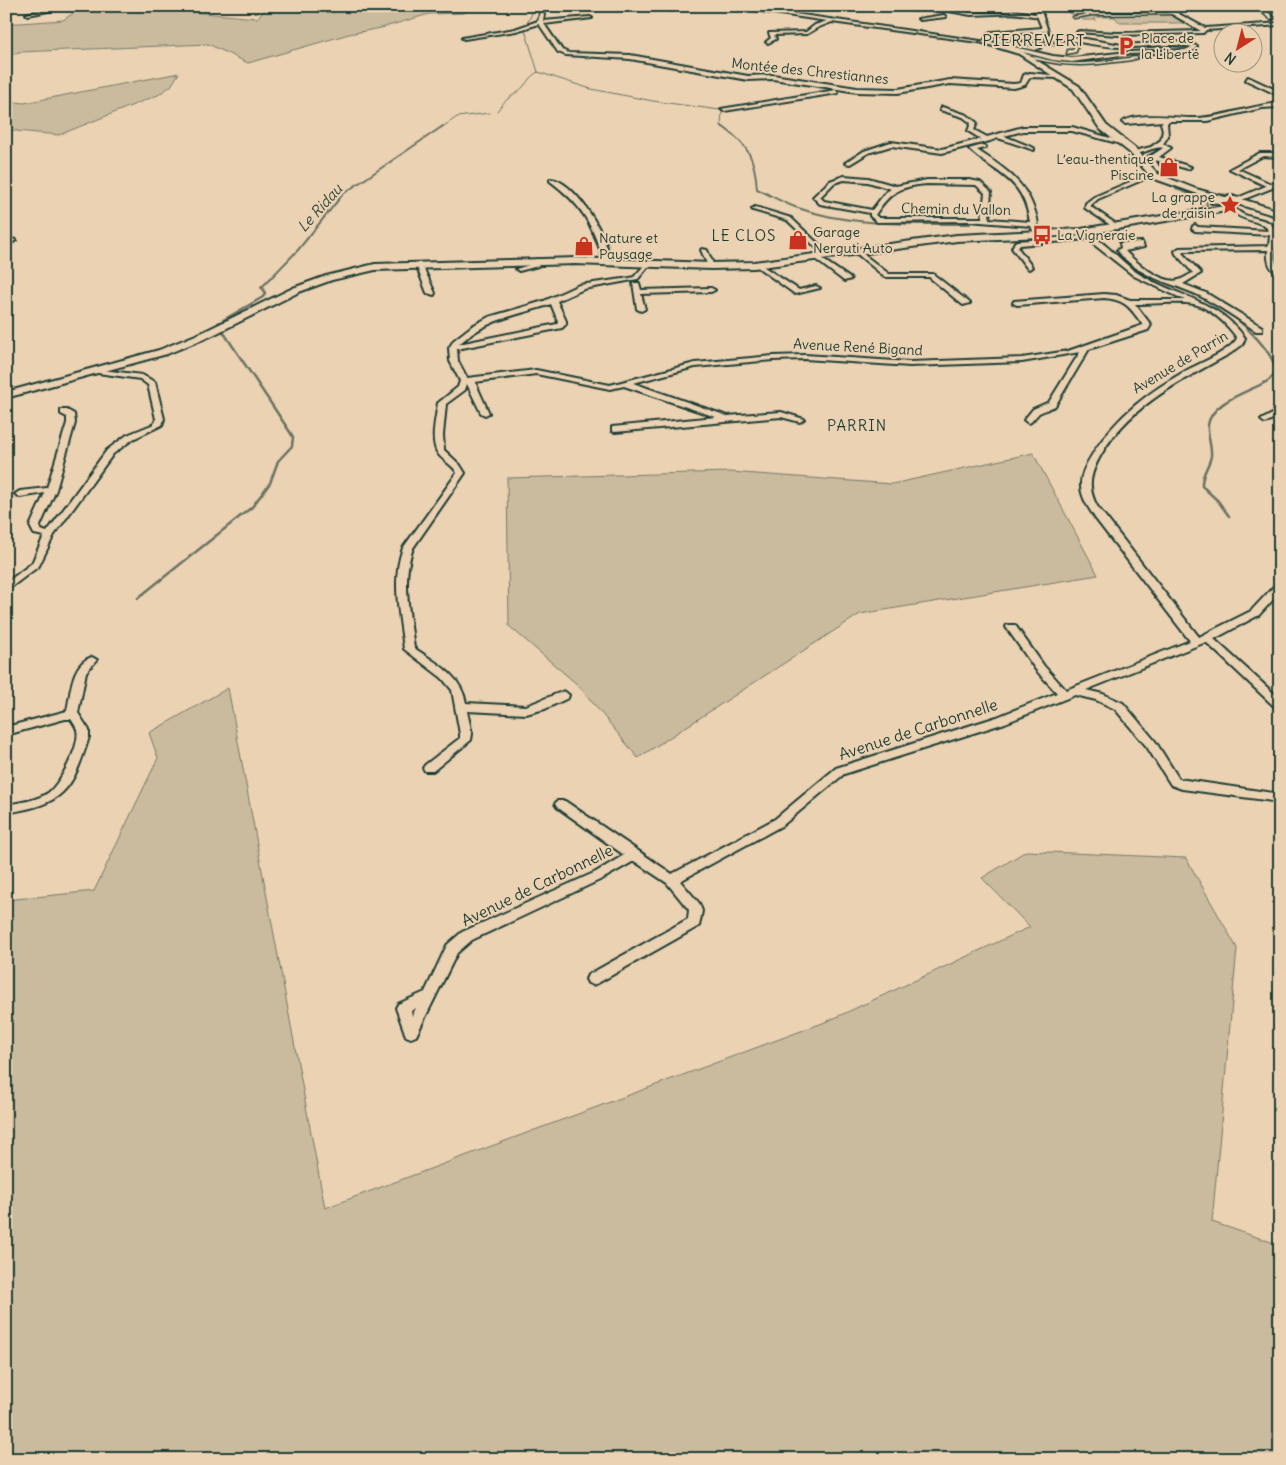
<svg xmlns="http://www.w3.org/2000/svg" width="1286" height="1465" viewBox="0 0 1286 1465" font-family="Delius,sans-serif">
<style>
.green{fill:#caba9e;stroke:#747c69}
.lines{fill:none;stroke-linecap:round;stroke-linejoin:round}
.stream-far2{stroke:#697362;stroke-width:1}
.stream-far1{stroke:#697362;stroke-width:2}
.stream{stroke:#697362;stroke-width:2.5}
.minor-tunnel{stroke:#c2b49a;stroke-width:5;stroke-dasharray:5 2.5;stroke-linecap:butt}
.pedestrian-casing{stroke:#1f3d34;stroke-width:3}
.minor-casing{stroke:#1f3d34;stroke-width:4}
.tertiary-casing{stroke:#1f3d34;stroke-width:4}
.secondary-casing{stroke:#1f3d34;stroke-width:4}
.pedestrian{fill:#ebd2b3;fill-rule:evenodd}
.minor{fill:#ebd2b3;fill-rule:evenodd}
.tertiary{fill:#ebd2b3;fill-rule:evenodd}
.secondary{fill:#ebd2b3;fill-rule:evenodd}
.labels{text-anchor:middle;stroke-width:4;stroke-linejoin:round;paint-order:stroke}
.far-poi-label{font-size:14px;fill:#1f3d34;stroke:#ebd2b3;text-anchor:start}
.far-street-label{font-size:14px;fill:#1f3d34;stroke:#ebd2b3}
.far-water-label{font-size:15px;font-style:italic;fill:#314a40;stroke:#ebd2b3}
.far-neighbourhood-label{font-size:15px;letter-spacing:1px;fill:#1f3d34;stroke:#ebd2b3}
.far-quarter-label{font-size:16px;letter-spacing:1px;fill:#1f3d34;stroke:#ebd2b3}
.street-label{font-size:16px;fill:#1f3d34;stroke:#ebd2b3}
</style>
<rect width="100%" height="100%" fill="#ebd2b3"/>
<filter id="ink" filterUnits="userSpaceOnUse"><feTurbulence type="fractalNoise" baseFrequency=".02" numOctaves="2"/><feDisplacementMap in="SourceGraphic" scale="10" xChannelSelector="R" yChannelSelector="G"/><feConvolveMatrix kernelMatrix="1 2 1 2 8 2 1 2 1" color-interpolation-filters="sRGB"/></filter>
<g filter="url(#ink)">
<g class="green">
<path d="M84,6l54,1 119,11 12,-12 126,3 80,-3 -11,7 -35,1 -48,14 -32,6 -101,29 -40,-19 -188,8 -14,4v-32l57,-4z"/>
<path d="M1066,10h99l18,13h-63l-5,-6h-21l2,3h-13l-3,-5 -10,-1z"/>
<path d="M179,73l-8,13 -13,9 -99,40 -53,-5v-29l18,2z"/>
<path d="M1033,453l65,122 -238,39 -222,144 -59,-72 -70,-60 -2,-148 223,-6 162,12z"/>
<path d="M228,688l97,520 503,-187 202,-94 -48,-49 44,-27 160,7 51,90 -25,274 68,23v214h-1274v-559l88,-9 64,-133 -9,-25z"/>
</g>
<g class="lines">
<g class="stream-far2">
<path d="M524,6l8,8 -5,9 4,2 -6,5 13,42"/>
<path d="M538,72l53,17 62,12 67,9 2,1 -1,15 2,2"/>
<path d="M497,111c10,-15 18,-15 27,-25 5,-6 6,-10 14,-14"/>
<path d="M441,128l16,-11 33,-4"/>
</g>
<g class="stream-far1">
<path d="M722,126c26,19 33,31 35,63 13,6 25,13 38,18 55,20 117,17 175,17"/>
<path d="M1162,148l-15,8 7,14 12,7"/>
<path d="M1190,187l25,7 19,1"/>
<path d="M1176,189l30,11 1,5 -11,5"/>
<path d="M1119,255l24,19 35,14"/>
<path d="M261,288l37,-38 45,-56 100,-68"/>
</g>
<g class="stream">
<path d="M1174,286c17,7 34,13 50,23 15,10 46,39 51,58 1,6 -2,9 -6,13 -18,12 -57,20 -61,45 -1,11 4,21 3,31 -2,11 -10,18 -9,30l16,15 11,15"/>
<path d="M218,326v-3l45,-26 2,-4 -3,-7"/>
<path d="M138,598l114,-91 18,-24 8,-22 14,-15 1,-9 -3,-5 -68,-102"/>
</g>
<path class="minor-tunnel" d="M1110,34v2"/>
<defs>
<g id="pedestrian">
<path d="M1092,13h86l2,1 -88,1 -18,3 -2,-1z"/>
<path d="M1031,40l23,3 2,1 -2,1 -23,-3 -10,3 20,3 -6,2 -29,-6 2,-1 8,1z"/>
<path d="M1075,44l3,1 -2,7 -9,2 1,-4h5z"/>
<path d="M1025,54c14,4 28,8 43,9 23,1 46,-3 68,-6l2,1c-7,3 -15,3 -23,4 -33,5 -59,4 -91,-6z"/>
</g>
<g id="minor">
<path d="M51,6h5l2,3 -30,6 -2,-1 27,-6z"/>
<path d="M537,6h4l3,8 -1,7 47,-4 2,1 -48,6 18,26 7,3 61,2 118,21 25,-1 84,13 41,1 52,-9 64,4 7,-1 3,-8 6,-2 31,3 -3,2 -28,-1 -5,8 -11,3 -64,-4 -52,9 -41,-1 -84,-13 -25,1 -118,-21 -64,-4 -8,-3 -19,-28 -23,7 -52,8 -2,-1 53,-9 23,-8 2,-7z"/>
<path d="M676,6h6l-11,5v-2z"/>
<path d="M726,6h14l247,36 -2,1 -153,-21 -13,5 -12,7 -33,1 2,4 -8,4 -2,-1 5,-4 -2,-5 37,-1 9,-7 12,-4z"/>
<path d="M1158,6h6l41,22 75,-5v2l-74,5 -3,3 -85,2 -41,-3 2,-1 39,2 83,-2z"/>
<path d="M1255,6h5l15,12 -4,1z"/>
<path d="M915,9h34l22,4h48l-48,2 -22,-4h-36z"/>
<path d="M944,15l2,2 -26,3 -2,-1z"/>
<path d="M1031,34l30,1 61,10 55,-3 20,4 -2,4 -10,2 -57,2 -56,8 -19,-2 -53,-14 15,-8zM1031,37c32,-1 61,10 92,10 23,1 46,-5 69,0l-7,3 -57,2 -56,6 -19,-2 -47,-11 12,-5z"/>
<path d="M1248,77l32,15v4l-34,-16z"/>
<path d="M836,90l2,3 -114,18 -3,-2z"/>
<path d="M1280,103v4l-18,1 -55,13h-38l-2,2 1,13 -5,8 8,4 -12,9 32,10 -3,2 -33,-9 5,8 14,5v2l-2,1 -16,-6 -7,-11 2,-3 12,-8c-10,-3 -21,9 -32,4l20,-5 10,-7 2,-10 -2,-7 2,-2 -38,3 -3,-2c19,-11 55,-3 77,-4 28,-2 53,-13 81,-15z"/>
<path d="M942,107l25,8 10,8 -3,7 13,7 36,-10h49l52,15 -3,2 -49,-13h-49l-19,5 30,12v2l-36,-12 -8,3 -48,12 -51,-7 -23,7 -18,11 -5,-1 19,-12 27,-9 51,7 39,-10 -13,-8 3,-8 -8,-6 -23,-7z"/>
<path d="M983,145l3,2 -1,1 -8,2c24,16 47,30 57,59 3,8 5,15 3,22h-4l-2,-5 -63,-5 -91,1 -7,-6v-3l-50,-9 -7,-7 17,-16 14,-5 24,2 28,8 31,-6h42l11,2 11,10 -2,27 41,3c-7,-45 -33,-47 -61,-73zM844,180l24,2 23,7 -5,3 -14,18 -48,-9 -4,-4 14,-14zM927,184l49,1 9,8 -3,25h-103l-4,-3c15,-23 25,-29 52,-31z"/>
<path d="M1260,153h20v4l-17,-1 -25,13 33,15 9,-3v4l-41,16h-4v-2l31,-13 -36,-17z"/>
<path d="M1151,173l5,1 -58,25 -7,6v2l28,19v2h-4l-30,-20 1,-5 8,-6z"/>
<path d="M550,179c23,-1 62,62 59,83l-5,-1c-13,-39 -21,-55 -54,-80z"/>
<path d="M755,207l36,11 40,38 -5,1 -39,-37 -34,-10 -1,-1z"/>
<path d="M1235,209c4,2 6,5 10,6 11,5 27,3 31,17h4v4h-3c0,8 -4,16 -2,24 1,6 5,9 5,15 -11,-5 -13,-14 -12,-25l-85,1 -1,2 19,20 -18,11 23,9 56,34v4h-6c-18,-12 -37,-25 -56,-35 -31,-15 -60,-17 -83,-46l4,-2 -1,-5 22,-1 2,5 -19,4c10,11 38,34 54,29 4,-1 9,-5 14,-7l-17,-19 -1,-3 4,-3 90,-2 1,-11 -75,-4 -3,-2 1,-3 2,-1 3,2 71,4c-5,-11 -27,-9 -37,-20z"/>
<path d="M1081,230c22,8 38,31 58,44 38,23 78,25 106,64l-3,7 -11,8c-48,27 -100,51 -129,100 -11,19 -16,33 -5,53l102,131 52,-26 25,-27 4,-1v9l-21,23 -45,24 66,60v10l-4,-1 -70,-66 -120,48 17,4 20,9 32,38 24,38 101,15v8l-98,-13 -11,-4 -24,-38 -32,-38 -19,-9 -21,-5 -70,28 -161,51 -61,51 -103,56 19,22 3,8 -3,15 -101,57 -5,2 -5,-2 -2,-4 2,-4 100,-56 1,-9 -22,-27 -33,-22 -30,17 -132,62 -15,13 -41,83 -5,2 -5,-2 -10,-28 2,-4 27,-12 22,-47 15,-13 134,-60 28,-17 -67,-48 -2,-3 2,-3h8l107,73 103,-55 61,-51 161,-51 60,-24 -21,-23 -30,-43 1,-2h8l29,41 22,24 124,-49 -95,-123c-6,-10 -15,-22 -14,-35 0,-10 6,-20 11,-28 24,-39 58,-64 97,-86 12,-6 43,-19 48,-31 -9,-13 -26,-30 -43,-34 -15,-3 -43,0 -59,0l16,21 -3,5 -59,19 -34,57 -16,7 -8,9 -3,1 -4,-3 9,-11 16,-7 31,-50 -58,10 -112,4 -105,-7 -32,1 -78,7 -62,16 94,33 54,-4 23,7 -4,3 -19,-5 -166,15 -3,-1v-4l104,-10 -92,-31 -14,3 -74,-15 -61,8 14,31 -4,2 -4,-2 -14,-29 -2,6 -19,14 -3,31 1,15 16,15 5,8 -52,75c-12,32 -3,67 1,100 22,15 47,27 52,55l60,3 38,-15 5,4 -1,3 -23,11 -19,5 -59,-3 5,23 -1,6 -38,31h-8l-2,-3 2,-3 35,-27v-4l-8,-44 -10,-12 -38,-29c-4,-33 -13,-69 -1,-101l54,-75c-4,-8 -12,-11 -18,-18 -10,-12 -3,-37 -1,-52l20,-16 2,-6 -10,-20 -1,-13 5,-8 18,-14 17,-9 55,-16 35,-16 51,-7 4,-1 14,-16 3,2 -13,16 -54,10 -27,12 9,20v3l-4,4 -105,21 1,12 9,17 69,-8 74,15 85,-22 78,-7 32,-1 105,7 112,-4 46,-7 75,-26c-13,-17 -16,-25 -39,-27l-87,7 -4,-2 1,-2 90,-7 12,1 14,5h55l-51,-24 -47,-37 -67,6 -2,3 14,19 -3,2 -2,-1 -15,-20 3,-6 2,-1 65,-5 -4,-4zM551,304l7,17 -1,3 -98,20c29,-26 57,-28 92,-40zM416,1008l-4,8 -1,-5z"/>
<path d="M11,239l5,1 -10,7v-5z"/>
<path d="M702,249l5,1 7,16 -1,1 -5,-1 -7,-16z"/>
<path d="M858,250l31,24h44l37,29 -7,2 -34,-28h-44l-29,-24 -1,-1z"/>
<path d="M815,257h4l32,22 -7,2 -29,-22z"/>
<path d="M537,259l3,2 -2,5 -19,5 -3,-2 17,-5 2,-4z"/>
<path d="M758,263l41,27 17,-4 4,2 -25,6 -39,-28v-2z"/>
<path d="M418,266l5,1 12,26 -1,2 -7,-2 -10,-26z"/>
<path d="M633,283h6l2,7 70,-2 4,2 -4,2 -70,2 4,15 -4,2 -4,-2z"/>
<path d="M95,369l47,6 13,7 9,37 -2,6 -29,14 -20,15 -59,81 -15,31 -33,25v-8l26,-20 12,-27 -10,-2 -4,-8 15,-33 -25,4 -5,-3 5,-3 27,-3 20,-65v-6l-6,-3v-4h6l7,4 1,9 -19,67 -16,36 1,4 6,2 60,-82 20,-15 27,-11 2,-5 -8,-34 -8,-6 -42,-6 -4,-2z"/>
<path d="M1280,410v5l-15,8 -4,-3z"/>
<path d="M92,657l5,3 -11,12 -8,41 11,17v7c-17,54 -25,67 -83,76v-8c14,-3 30,-4 42,-12 12,-9 33,-48 29,-63 -1,-4 -4,-8 -6,-11h-6l-59,16v-8l61,-16c4,-18 4,-48 25,-54z"/>
</g>
<path id="tertiary" d="M966,6h18l59,9 -3,2z"/>
<g id="secondary">
<path d="M1033,6h6l9,25 -52,4 -7,6 34,11 56,34 27,39 29,23 23,26 38,15 29,8h10l45,14v6l-49,-15 -20,1 1,-4 -60,-21 -23,-26 -29,-23 -27,-40 -54,-35 -36,-11 5,-9 5,-2 49,-4z"/>
<path d="M1224,206l3,1v4l-146,24 -124,6 -203,27 -43,1 -136,-5 -200,6 -43,10 -33,12 -88,44 -44,18 -161,44v-6l153,-42 44,-18 90,-44 33,-12 49,-12 200,-6 136,5 43,-1 203,-27 124,-6z"/>
</g>
</defs>
<use href="#pedestrian" class="pedestrian-casing"/>
<use href="#minor" class="minor-casing"/>
<use href="#tertiary" class="tertiary-casing"/>
<use href="#secondary" class="secondary-casing"/>
<use href="#pedestrian" class="pedestrian"/>
<use href="#minor" class="minor"/>
<use href="#tertiary" class="tertiary"/>
<use href="#secondary" class="secondary"/>
</g>
</g>
<defs>
<symbol id="parking-bare" viewBox="-9 -9 18 18"><path d="M-3.5-5.5H1a3.5 3.5 0 0 1 0 7H-1V5.5H-3.5ZM-1-3.4V-.6H.8a1.4 1.4 0 0 0 0-2.8Z" fill="#c8321e" stroke="#ebd2b3" stroke-width="2.5" paint-order="stroke"/></symbol>
<symbol id="shop-bare" viewBox="-9 -9 18 18"><path d="M-5-2.5h2.3a2.7 3.5 0 0 1 5.4 0H5L5.5 6h-11ZM-1.5-2.5h3a1.5 2.3 0 0 0-3 0Z" fill="#c8321e" stroke="#ebd2b3" stroke-width="2.5" paint-order="stroke"/></symbol>
<symbol id="sight-bare" viewBox="-9 -9 18 18"><path d="M0-6L1.8-2.2L6-1.7L2.9 1.2L3.7 5.4L0 3.3L-3.7 5.4L-2.9 1.2L-6-1.7L-1.8-2.2Z" fill="#c8321e" stroke="#ebd2b3" stroke-width="2.5" paint-order="stroke"/></symbol>
<symbol id="bus-bare" viewBox="-9 -9 18 18"><path d="M-5-6H5V4H4V6H2V4H-2V6H-4V4H-5ZM-3.5-4V0h7V-4ZM-3.5 1.2v1.5H-2V1.2ZM2 1.2v1.5H3.5V1.2Z" fill="#c8321e" stroke="#ebd2b3" stroke-width="2.5" paint-order="stroke"/></symbol>
</defs>
<g fill-rule="evenodd">
<use href="#parking-bare" x="1112" y="32" width="28" height="28"/>
<use href="#shop-bare" x="1155" y="153" width="28" height="28"/>
<use href="#sight-bare" x="1216" y="191" width="28" height="28"/>
<use href="#bus-bare" x="1028" y="221" width="28" height="28"/>
<use href="#shop-bare" x="784" y="226" width="28" height="28"/>
<use href="#shop-bare" x="570" y="232" width="28" height="28"/>
</g>
<g class="labels">
<g class="far-poi-label">
<text x="1141" y="43">Place de<tspan x="1141" dy="16">la Liberté</tspan></text>
<text x="1154" y="164" text-anchor="end">L’eau-thentique<tspan x="1154" dy="16">Piscine</tspan></text>
<text x="1215" y="202" text-anchor="end">La grappe<tspan x="1215" dy="16">de raisin</tspan></text>
<text x="813" y="237">Garage<tspan x="813" dy="16">Nerguti Auto</tspan></text>
<text x="1057" y="240">La Vigneraie</text>
<text x="599" y="243">Nature et<tspan x="599" dy="16">Paysage</tspan></text>
</g>
<g class="far-street-label">
<text transform="translate(810 71) rotate(6)" y="5">Montée des Chrestiannes</text>
<text transform="translate(956 209) rotate(1)" y="5">Chemin du Vallon</text>
<text transform="translate(858 347) rotate(3)" y="5">Avenue René Bigand</text>
<text transform="translate(1180 362) rotate(-31)" y="5">Avenue de Parrin</text>
</g>
<g class="far-water-label">
<text transform="translate(320 208) rotate(-48)" y="5">Le Ridau</text>
</g>
<g class="far-neighbourhood-label">
<text x="744" y="241">LE CLOS</text>
<text x="857" y="431">PARRIN</text>
</g>
<g class="far-quarter-label">
<text x="1034" y="46">PIERREVERT</text>
</g>
<g class="street-label">
<text transform="translate(918 729) rotate(-18)" y="6">Avenue de Carbonnelle</text>
<text transform="translate(537 885) rotate(-26)" y="6">Avenue de Carbonnelle</text>
</g>
</g>
<rect width="1286" height="1465" fill="none" stroke="#ebd2b3" stroke-width="25"/>
<rect x="12" y="12" width="1261" height="1440" fill="none" stroke="#1f3d34" stroke-width="2" filter="url(#ink)"/>
<g transform="translate(1238 48) rotate(216)"><circle r="24" fill="#ebd2b3" stroke="#999680"/>
<path d="M0-4L9 19L0 12L-9 19Z" fill="#c8321e"/>
<text y="-8" font-size="14" font-weight="bold" text-anchor="middle" fill="#1f3d34">N</text>
</g>
</svg>
